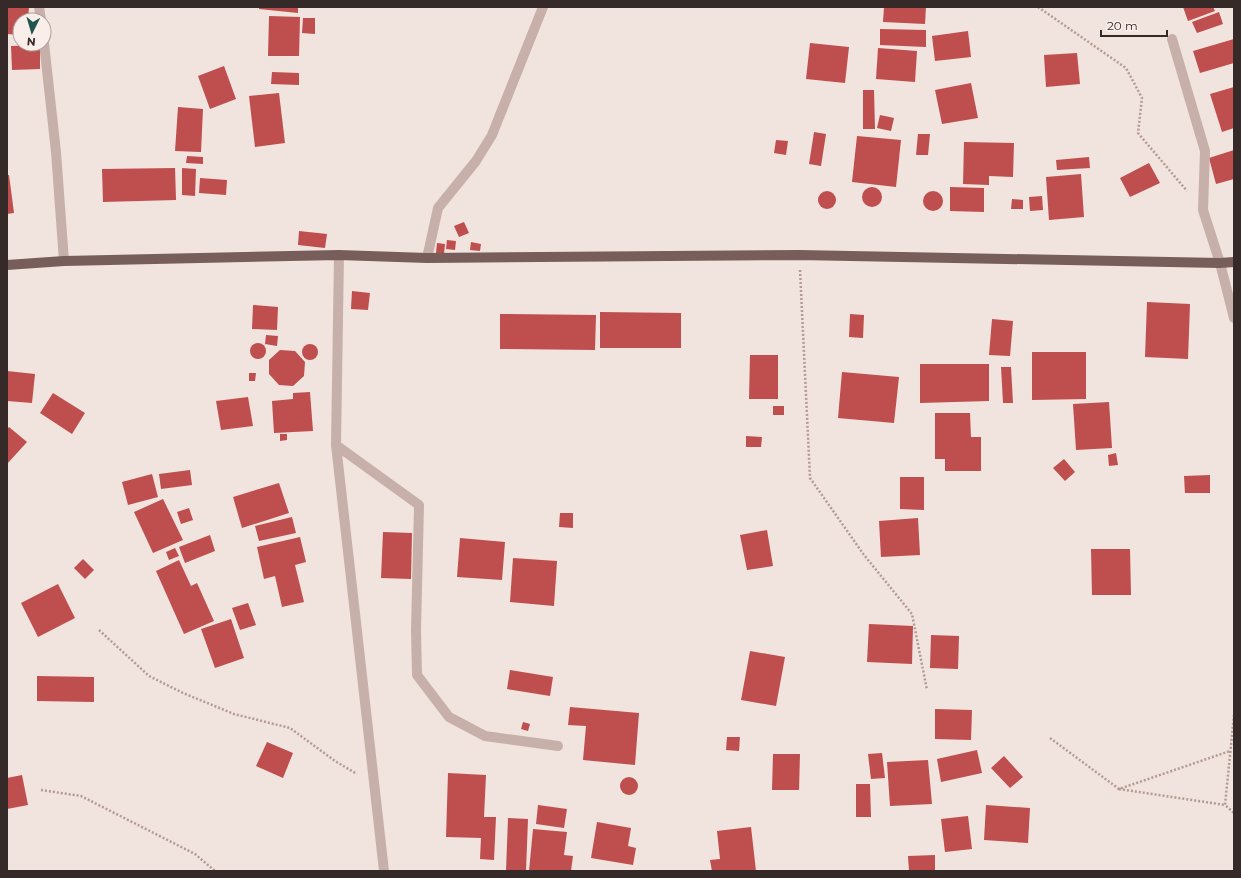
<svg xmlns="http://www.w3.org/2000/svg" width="1241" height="878" viewBox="0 0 1241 878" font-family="Montserrat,sans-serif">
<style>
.building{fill:#bf4e4e}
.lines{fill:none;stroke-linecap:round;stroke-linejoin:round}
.path{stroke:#b49a94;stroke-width:2.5;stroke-dasharray:2 2;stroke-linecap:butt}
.minor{stroke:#c8b0aa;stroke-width:10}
.major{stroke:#775e5b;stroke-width:10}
</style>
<rect width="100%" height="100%" fill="#f1e3dd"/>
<g class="building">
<path d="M7,7h22l-1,13h-8v15l-13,-1z"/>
<path d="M259,7h39v6l-39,-4z"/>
<path d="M884,7h42l-1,17 -42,-2z"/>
<path d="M1183,7h30l2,4 -27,10z"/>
<path d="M1219,12l4,12 -26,9 -5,-11z"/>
<path d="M269,16l31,1 -1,39h-31z"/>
<path d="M303,18h12v16l-13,-1z"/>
<path d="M880,29l46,1v17l-46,-2z"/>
<path d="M968,31l3,26 -36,4 -3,-25z"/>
<path d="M1234,39v24l-34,10 -7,-22z"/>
<path d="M810,43l39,4 -4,36 -39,-4z"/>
<path d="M40,45v24l-28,1 -1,-24z"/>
<path d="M878,48l39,3 -2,31 -39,-3z"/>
<path d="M1077,53l3,31 -34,3 -2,-32z"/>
<path d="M224,66l12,33 -26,10 -12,-33z"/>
<path d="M272,72l27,1v12l-28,-1z"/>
<path d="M971,83l7,35 -36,6 -7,-34z"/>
<path d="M1234,87v41l-12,4 -12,-38z"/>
<path d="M863,90h11l1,39h-12z"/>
<path d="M279,93l6,50 -30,4 -6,-51z"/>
<path d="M178,107l25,2 -2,43 -26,-1z"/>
<path d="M880,115l14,3 -3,13 -14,-3z"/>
<path d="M814,132l12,2 -5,32 -12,-2z"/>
<path d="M918,134h12l-2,21h-12z"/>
<path d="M857,136l44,4 -5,47 -44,-5z"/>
<path d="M776,140l12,1 -2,14 -12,-2z"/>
<path d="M964,142l50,1 -1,34 -24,-1v9l-26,-1z"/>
<path d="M1234,150v29l-18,5 -7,-26z"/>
<path d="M187,156l16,1v7l-17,-1z"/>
<path d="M1089,157l1,11 -33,2 -1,-10z"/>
<path d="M1149,163l11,20 -30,14 -10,-19z"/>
<path d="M175,168l1,32 -73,2 -1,-33z"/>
<path d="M182,168l14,1 -1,27 -13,-1z"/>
<path d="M1081,174l3,43 -35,3 -3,-43z"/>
<path d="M7,175h2l5,38 -7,1z"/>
<path d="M200,178l27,2 -1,15 -27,-2z"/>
<circle cx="872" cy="197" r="10"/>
<path d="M950,187l34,1v24l-34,-1z"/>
<circle cx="933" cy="201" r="10"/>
<circle cx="827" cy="200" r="9"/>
<path d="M1042,196l1,14 -13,1 -1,-14z"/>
<path d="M1012,199l11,1v9h-12z"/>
<path d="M464,222l5,11 -10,4 -5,-11z"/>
<path d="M299,231l28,3 -2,14 -27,-3z"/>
<path d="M447,240l9,1 -1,9 -9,-1z"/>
<path d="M471,242l10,2 -1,7 -10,-1z"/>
<path d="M437,243l8,1 -1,10 -8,-1z"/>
<path d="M352,291l18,2 -2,17 -17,-1z"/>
<path d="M1147,302l43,2 -2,55 -43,-2z"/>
<path d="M253,305l25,2 -1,23 -25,-1z"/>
<path d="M600,312l81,1v35h-81z"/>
<path d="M500,314l96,1 -1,35 -95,-1z"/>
<path d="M850,314l14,1 -1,23 -14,-1z"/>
<path d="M992,319l21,2 -3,35 -21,-1z"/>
<path d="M266,335l12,1 -1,10 -12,-2z"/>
<circle cx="258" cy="351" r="8"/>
<circle cx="310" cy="352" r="8"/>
<path d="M280,350l15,1 10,11 -1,14 -11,10 -14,-1 -10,-11v-14z"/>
<path d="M1032,352h54v47l-54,1z"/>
<path d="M750,355h28v44h-29z"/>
<path d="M920,364h69v37l-69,2z"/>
<path d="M1001,367h10l2,36h-10z"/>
<path d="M7,371l28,3 -3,29 -25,-2z"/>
<path d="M842,372l57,5 -5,46 -56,-5z"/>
<path d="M249,373h7l-1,8h-6z"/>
<path d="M310,392l3,39 -39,2 -2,-32 21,-2v-6z"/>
<path d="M53,393l32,20 -13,21 -32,-21z"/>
<path d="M248,397l5,29 -32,4 -5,-29z"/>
<path d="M1109,402l3,46 -36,2 -3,-46z"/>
<rect x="773" y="406" width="11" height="9"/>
<path d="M935,413h35l1,24h10v34h-36v-12h-10z"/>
<path d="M9,427l18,15 -20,22v-35z"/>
<path d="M280,434h7v6l-7,1z"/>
<path d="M746,436l16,1 -1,10h-15z"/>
<path d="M1116,453l2,12 -9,1 -1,-11z"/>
<path d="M1064,459l11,13 -10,9 -12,-13z"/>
<path d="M190,470l2,15 -31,4 -2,-15z"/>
<path d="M152,474l6,23 -30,8 -6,-23z"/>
<path d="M1210,475v18h-25l-1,-17z"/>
<path d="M900,477h24v33l-24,-1z"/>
<path d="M279,483l10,30 -47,15 -9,-31z"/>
<path d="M163,499l20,41 -30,13 -19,-41z"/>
<path d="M189,508l4,12 -12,4 -4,-12z"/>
<path d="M560,513h13v15l-14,-1z"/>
<path d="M292,517l4,16 -37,8 -4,-15z"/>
<path d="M918,518l2,37 -39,2 -2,-36z"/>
<path d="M767,530l6,36 -26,4 -7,-35z"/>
<path d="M383,532l29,1 -1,46 -30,-1z"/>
<path d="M210,535l5,16 -30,12 -6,-16z"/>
<path d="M300,537l6,25 -11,3 9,37 -22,5 -7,-31 -11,3 -7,-32z"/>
<path d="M460,538l45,4 -3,38 -45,-3z"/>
<path d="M175,548l4,8 -10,4 -3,-8z"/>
<path d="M1091,549h39l1,46h-39z"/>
<path d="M513,558l44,3 -3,45 -44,-4z"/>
<path d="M83,559l11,11 -9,9 -11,-11z"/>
<path d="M179,560l12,26 6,-3 17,38 -30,13 -28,-63z"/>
<path d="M58,584l17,34 -37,19 -17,-34z"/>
<path d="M248,603l8,22 -16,5 -8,-22z"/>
<path d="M231,619l13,39 -29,10 -14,-39z"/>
<path d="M869,624l44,2 -1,38 -45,-2z"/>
<path d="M931,635l28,1 -1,33 -28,-1z"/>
<path d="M750,651l35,6 -9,49 -35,-6z"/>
<path d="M510,670l43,7 -3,19 -43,-7z"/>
<path d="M37,676l57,1v25l-57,-1z"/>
<path d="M570,707l69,6 -4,52 -52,-5 3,-34 -18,-1z"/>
<path d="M935,709l37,1 -1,30 -36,-1z"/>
<path d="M523,722l7,2 -2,7 -7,-2z"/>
<path d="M727,737h13l-1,14 -13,-1z"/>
<path d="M267,742l26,11 -10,25 -27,-12z"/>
<path d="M977,750l5,23 -41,9 -4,-23z"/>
<path d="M882,753l3,25 -14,1 -3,-25z"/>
<path d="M773,754h27l-1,36h-27z"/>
<path d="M1004,756l19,21 -13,11 -19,-20z"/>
<path d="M928,760l4,44 -42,2 -3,-44z"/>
<path d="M448,773l38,2 -2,42h12l-2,43 -14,-1 1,-21 -35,-1z"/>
<path d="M22,775l6,30 -21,4v-31z"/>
<circle cx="629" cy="786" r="9"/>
<path d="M856,784h14l1,33h-15z"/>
<path d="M538,805l29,4 -3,19 -28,-4z"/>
<path d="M986,805l44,3 -2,35 -44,-3z"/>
<path d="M968,816l4,33 -27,3 -4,-33z"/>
<path d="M508,818l20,1 -2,52h-20z"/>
<path d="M597,822l34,6 -3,18 8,2 -3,17 -42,-7z"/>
<path d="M751,827l5,44h-44l-2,-11 10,-1 -3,-28z"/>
<path d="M533,829l34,3 -3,23 9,1 -2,15h-42z"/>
<path d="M935,855v16h-26l-1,-15z"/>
</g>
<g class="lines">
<g class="path">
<path d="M1038,7l88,61 16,30 -4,35 49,58"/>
<path d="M800,270l10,208 54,77 48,59 15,76"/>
<path d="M99,630l50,46 34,17 51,21 56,14 45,33 22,13"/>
<path d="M1234,715l-9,90 9,8"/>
<path d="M1050,738l69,51 111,-38"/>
<path d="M1119,789l106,16"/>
<path d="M41,790l40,6 114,58 20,17"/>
</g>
<g class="minor">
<path d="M39,7l2,13"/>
<path d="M1172,39l33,112 -2,59 17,53 14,55"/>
<path d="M44,43l12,109 8,109"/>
<path d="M339,255l-3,190 83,60 -3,125 1,45 32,42 36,19 73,10"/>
<path d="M427,258l11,-50 38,-47 16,-26 51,-128"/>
<path d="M336,445l48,426"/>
</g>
<path class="major" d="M7,265l57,-4 275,-6 88,3 372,-3 421,8 14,-1"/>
</g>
<rect width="1241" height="878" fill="none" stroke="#362a29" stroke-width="16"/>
<g transform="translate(32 32) rotate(185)"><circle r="19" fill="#f9eeea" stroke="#aba09d"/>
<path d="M0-3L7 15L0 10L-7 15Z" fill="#21554c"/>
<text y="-6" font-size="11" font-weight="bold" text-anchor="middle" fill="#362a29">N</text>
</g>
<path d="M1101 30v6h66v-6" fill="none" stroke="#362a29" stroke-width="2"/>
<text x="1107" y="30" font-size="12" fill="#362a29" stroke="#f9eeea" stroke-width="3" paint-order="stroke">20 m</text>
</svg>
